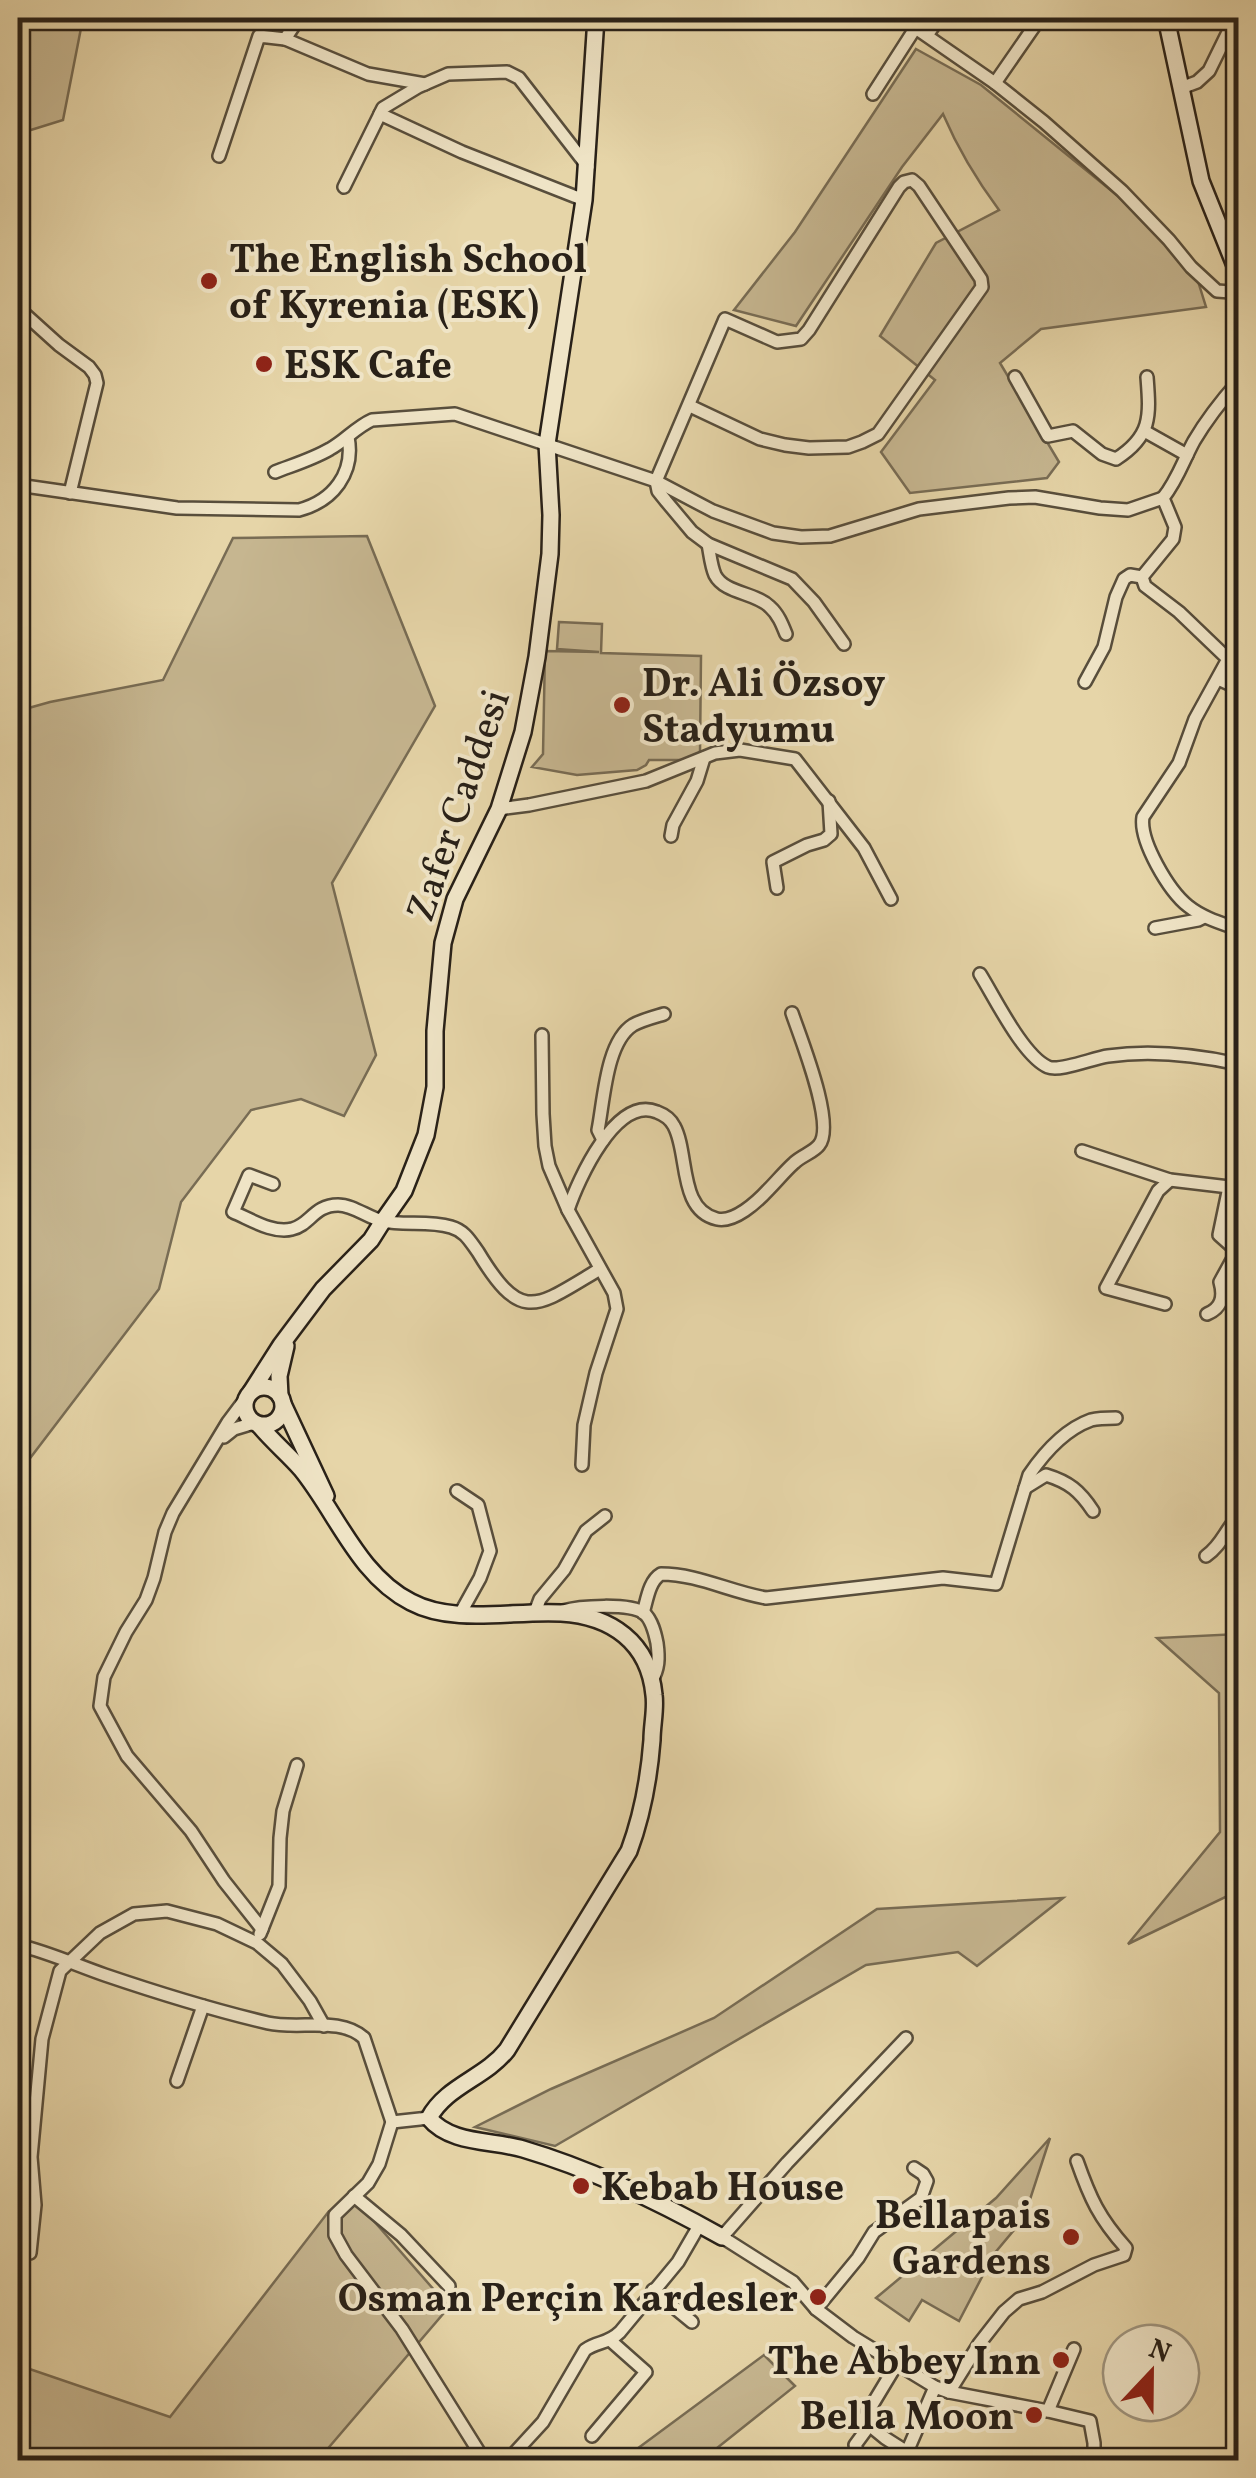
<svg xmlns="http://www.w3.org/2000/svg" width="1256" height="2478" viewBox="0 0 1256 2478" font-family="Vollkorn,serif">
<style>
.green{fill:#c6b690;stroke:#786c54;stroke-width:2.5}
.lines{fill:none;stroke-linecap:round;stroke-linejoin:round}
.street-casing{stroke:#584e3c;stroke-width:16}
.secondary-casing{stroke:#292118;stroke-width:20}
.street{stroke:#efe4c6;stroke-width:11}
.secondary{stroke:#efe4c6;stroke-width:15}
.poi-dot{fill:#8f2418;stroke:#efe4c6;stroke-width:4}
.labels{text-anchor:middle;stroke-width:8;stroke-linejoin:round;paint-order:stroke}
.poi-label{font-size:40px;font-weight:bold;fill:#292118;stroke:#efe4c6;text-anchor:start}
.street-label{font-size:40px;fill:#292118;stroke:#efe4c6}
</style>
<rect width="100%" height="100%" fill="#e6d5a8"/>
<filter id="stains"><feTurbulence type="fractalNoise" baseFrequency=".002" numOctaves="4"/><feColorMatrix values="0 0 0 0 .2 0 0 0 0 .09 0 0 0 0 .02 0 0 0 .5 -.17"/></filter>
<radialGradient id="worn" r=".72"><stop offset=".6" stop-color="#630" stop-opacity="0"/><stop offset="1" stop-color="#630" stop-opacity=".3"/></radialGradient>
<g class="green">
<path d="M18,18h65l-20,102 -45,14z"/>
<path d="M916,49l65,36 137,111 70,70 9,12 9,29 -165,22 -41,34 59,99 -12,16 -137,15 -29,-41 54,-72 -55,-44 56,-93 63,-33c-23,-31 -41,-61 -56,-96l-41,53 -106,159 -62,-16 61,-78z"/>
<path d="M367,536l68,170 -103,177 44,172 -32,61 -43,-17 -50,11 -70,92 -22,87 -141,185v-763l32,-9 113,-22 70,-142z"/>
<path d="M559,622l43,2 -1,29 100,3 -1,97 -9,7h-42l-3,5 -9,5 -60,5 -45,-8 11,-13 2,-103 54,1 -42,-3z"/>
<path d="M1238,1634v257l-110,53 92,-112 -1,-139 -62,-55z"/>
<path d="M1063,1898l-86,68 -19,-14 -92,13 -311,181 -80,-19 76,-38 163,-71 163,-109z"/>
<path d="M1050,2138l-26,80 -30,36 -35,67 -37,-21 -13,21 -33,-23 120,-100z"/>
<path d="M359,2204l90,103 -131,153h-300v-95l152,52 159,-206z"/>
<path d="M764,2355l31,31 -93,74h-80z"/>
</g>
<g class="lines">
<defs>
<g id="street">
<path d="M901,18l94,65 49,39 78,69 47,49 22,27 26,24 14,1 7,-5"/>
<path d="M928,34l11,-16"/>
<path d="M285,39l14,-21"/>
<path d="M995,83l45,-65"/>
<path d="M1181,88l16,-6 12,-11 26,-53"/>
<path d="M873,94l43,-67"/>
<path d="M380,114l82,38 122,48"/>
<path d="M219,156l40,-120 26,3 83,35 57,10"/>
<path d="M344,187l39,-79 35,-21 30,-13 59,-2 12,6 69,89"/>
<path d="M18,308l41,37 30,22 6,8 2,8 -27,110"/>
<path d="M1015,377l33,59 25,-5 29,23 14,5c36,-23 34,-43 31,-82"/>
<path d="M1238,382c-16,18 -31,37 -44,59 -11,20 -16,38 -31,57l12,29 -2,12 -31,38 3,9 34,26 49,47 -33,60 -16,44 -36,54c-4,24 26,74 45,89 15,12 33,17 50,23"/>
<path d="M690,406l70,33 25,6 24,3 39,-1 14,-5 16,-8 104,-147 -1,-8 -62,-93 -7,-6 -8,2 -5,5 -90,143 -8,9 -24,3 -52,-23 -69,162 2,10 8,10 26,31 16,12 84,35 22,23 30,42"/>
<path d="M1146,432l41,23"/>
<path d="M275,472c18,-7 38,-13 55,-23 15,-8 26,-22 42,-29l83,-6 201,67 57,30 60,22 28,4 29,-1 89,-27 90,-11 26,-1 65,11 28,2 35,-12"/>
<path d="M18,485l159,23 122,2c34,-9 56,-37 49,-73"/>
<path d="M708,544c2,10 3,22 7,31 10,19 40,17 55,32 8,7 12,17 16,27"/>
<path d="M1218,679l20,9"/>
<path d="M1085,682l19,-35 12,-50 8,-18 6,-4 12,2"/>
<path d="M499,809l30,-4 117,-24 69,-28 25,-3 55,9 69,89 27,51"/>
<path d="M671,836l2,-11 24,-44 7,-23"/>
<path d="M777,888l-4,-26 34,-17 17,-5 7,-6 -2,-33"/>
<path d="M1155,928l43,-8 6,-3"/>
<path d="M980,974c15,24 43,82 68,93 12,5 45,-9 60,-11 42,-6 89,-1 130,8"/>
<path d="M542,1035l1,79 2,32 4,20 19,44 46,83 3,16 -21,64 -12,52 -2,40"/>
<path d="M603,1140l-5,-10c6,-30 8,-88 35,-105 9,-5 21,-8 31,-11"/>
<path d="M1082,1151l88,29 59,7"/>
<path d="M1238,1176l-9,11 -10,48 19,17"/>
<path d="M273,1184l-24,-9 -16,37c17,7 40,22 59,17 18,-4 22,-24 46,-24 15,0 29,12 44,16 22,5 46,-1 69,6 14,4 19,14 27,25 44,73 58,55 122,17"/>
<path d="M568,1210c10,-30 48,-115 89,-98 8,3 14,8 17,14 15,27 4,84 43,93 17,4 40,-17 51,-29 9,-9 17,-19 26,-27 7,-7 20,-11 25,-18 17,-20 -19,-108 -27,-132"/>
<path d="M1165,1304l-59,-16 52,-97 12,-11"/>
<path d="M1207,1314c15,-6 17,-18 13,-32l17,-31"/>
<path d="M246,1398l-18,24 -55,91 -8,19 -11,46 -8,22 -20,32 -22,45 -4,29 27,50 64,75 33,50 38,48"/>
<path d="M224,1437l10,-8 20,-6"/>
<path d="M1025,1488l21,-13c23,7 34,16 47,36"/>
<path d="M457,1491l21,14 12,46 -10,27 -20,36"/>
<path d="M1206,1556c16,-11 19,-26 32,-39"/>
<path d="M563,1611c16,-5 67,-8 81,2 8,7 11,20 13,30 2,15 2,26 -6,39"/>
<path d="M535,1612l5,-13 24,-29 22,-39 19,-15"/>
<path d="M643,1613c4,-13 6,-32 18,-39 37,0 69,18 105,24l177,-20 53,6 33,-109c15,-22 37,-46 62,-55 8,-2 17,-2 25,-2"/>
<path d="M260,1934l19,-48 1,-48 3,-27 14,-46"/>
<path d="M18,1945c30,7 58,20 87,30 53,18 108,35 163,48 31,7 72,-7 96,15l28,84"/>
<path d="M906,2038l-119,125 -65,74 71,45 23,27 37,28 82,50 14,5 99,19 42,10 4,22v17"/>
<path d="M177,2081l26,-75"/>
<path d="M392,2122l-13,42 -11,19 -33,32v20l11,20 56,74 82,131"/>
<path d="M392,2122l37,-4"/>
<path d="M354,2196l47,39 48,51"/>
<path d="M30,2253l5,-48 -4,-48 11,-118 18,-68 40,-38 34,-19 33,-3 50,13 40,19 25,21 28,37 14,25"/>
<path d="M653,2290l39,32"/>
<path d="M816,2309l42,-51 16,-26 47,-34 6,-17 -4,-7 -9,-6"/>
<path d="M898,2362l-35,58 22,18 22,14 28,-65"/>
<path d="M949,2392l30,-48 25,-32 15,-13 23,-7 52,-27 30,-10 2,-7c-27,-30 -36,-50 -49,-87"/>
<path d="M1048,2411l26,-62"/>
<path d="M592,2436l54,-64 -35,-31"/>
<path d="M508,2460l35,-38 42,-72c13,-9 23,-6 35,-18l58,-70 22,-38"/>
<path d="M855,2460l3,-7 -3,-8 14,-19"/>
</g>
<g id="secondary">
<path d="M1166,18l35,163 37,92"/>
<circle cx="264" cy="1406" r="19"/>
<path d="M251,1392l30,-47 42,-56 48,-49 12,-19 21,-30 22,-56 9,-48v-56l8,-88 12,-44 44,-90 24,-77 14,-75 13,-103 1,-39 -4,-71 37,-244 12,-182"/>
<path d="M280,1396l-1,-20 7,-30"/>
<path d="M283,1404l43,92"/>
<path d="M259,1425c13,16 29,29 42,44 36,44 57,106 110,133 43,23 103,8 150,11 50,3 88,29 93,82 2,14 -2,30 -2,45 -3,39 -10,76 -23,111l-122,199c-22,28 -61,36 -78,68 21,26 63,22 94,31 71,21 135,52 199,88"/>
</g>
</defs>
<use href="#street" class="street-casing"/>
<use href="#secondary" class="secondary-casing"/>
<use href="#street" class="street"/>
<use href="#secondary" class="secondary"/>
</g>
<g class="poi-dot">
<circle cx="209" cy="281" r="10"/>
<circle cx="264" cy="364" r="10"/>
<circle cx="622" cy="705" r="10"/>
<circle cx="581" cy="2186" r="10"/>
<circle cx="1071" cy="2237" r="10"/>
<circle cx="818" cy="2297" r="10"/>
<circle cx="1061" cy="2360" r="10"/>
<circle cx="1034" cy="2415" r="10"/>
</g>
<g class="labels">
<g class="poi-label">
<text x="229" y="272">The English School<tspan x="229" dy="46">of Kyrenia (ESK)</tspan></text>
<text x="284" y="378">ESK Cafe</text>
<text x="642" y="696">Dr. Ali Özsoy<tspan x="642" dy="46">Stadyumu</tspan></text>
<text x="601" y="2200">Kebab House</text>
<text x="1051" y="2228" text-anchor="end">Bellapais<tspan x="1051" dy="46">Gardens</tspan></text>
<text x="798" y="2311" text-anchor="end">Osman Perçin Kardesler</text>
<text x="1041" y="2374" text-anchor="end">The Abbey Inn</text>
<text x="1014" y="2429" text-anchor="end">Bella Moon</text>
</g>
<g class="street-label">
<text transform="translate(457 805) rotate(-71)" y="14">Zafer Caddesi</text>
</g>
</g>
<rect width="1256" height="2478" fill="none" stroke="#e6d5a8" stroke-width="60"/>
<rect x="20" y="20" width="1216" height="2438" fill="none" stroke="#292118" stroke-width="5"/>
<rect x="30" y="30" width="1196" height="2418" fill="none" stroke="#292118" stroke-width="2.5"/>
<g transform="translate(1151 2373) rotate(22)"><circle r="48" fill="#efe4c6" stroke="#a09680" stroke-width="2.5"/>
<path d="M0-8L18 38L0 25L-18 38Z" fill="#8f2418"/>
<text y="-15" font-size="28" font-weight="bold" text-anchor="middle" fill="#292118">N</text>
</g>
<rect width="100%" height="100%" filter="url(#stains)"/>
<rect width="100%" height="100%" fill="url(#worn)"/>
</svg>
